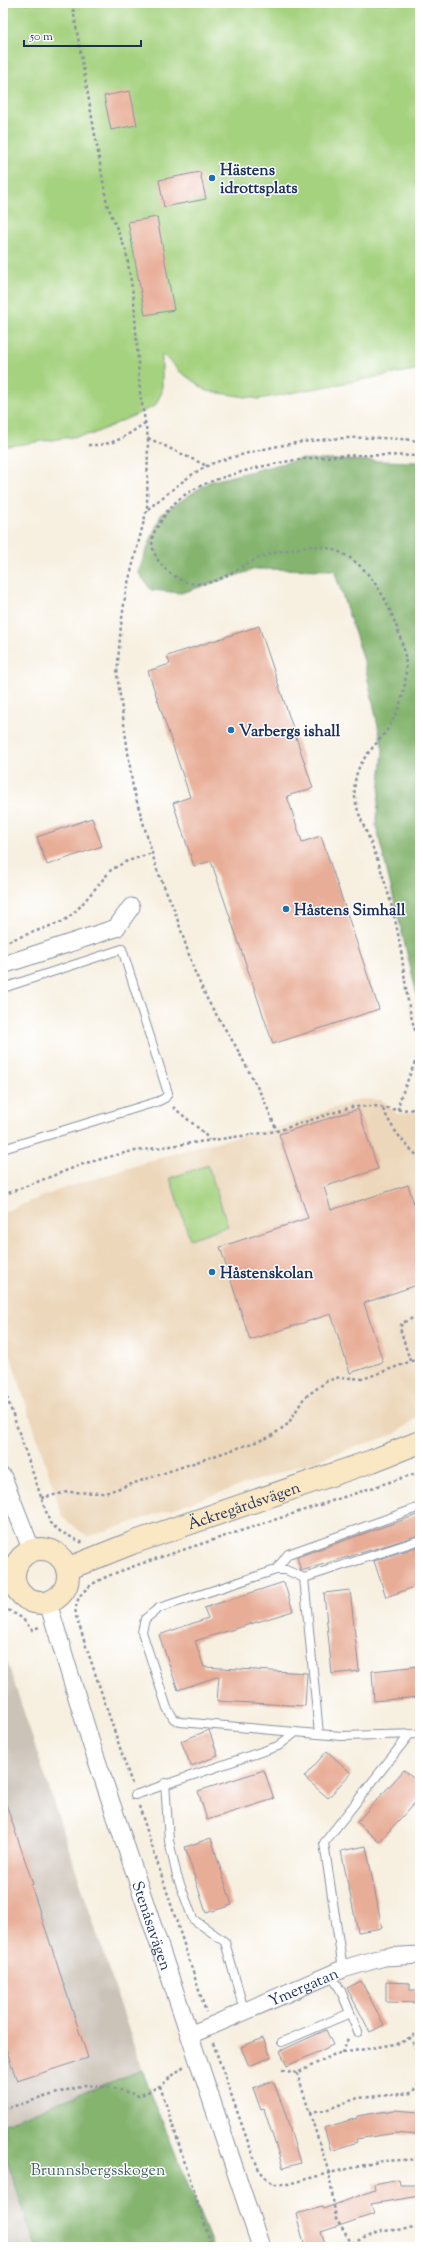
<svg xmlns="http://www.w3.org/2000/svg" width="423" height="2250" viewBox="0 0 423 2250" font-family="'Sorts Mill Goudy',serif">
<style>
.built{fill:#ecd7ba}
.industrial{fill:#cbc2b8}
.green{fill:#a5d27f;stroke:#60806e}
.forest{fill:#84b46e;stroke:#507266}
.building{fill:#e8ad97}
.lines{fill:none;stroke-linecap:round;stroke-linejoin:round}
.lane-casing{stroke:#8990a0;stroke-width:10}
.street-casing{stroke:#8990a0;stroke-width:19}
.secondary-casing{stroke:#8990a0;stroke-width:24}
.path{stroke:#8990a0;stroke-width:2.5;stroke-dasharray:3 3;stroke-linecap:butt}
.lane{stroke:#fff;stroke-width:8}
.street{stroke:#fff;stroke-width:17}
.secondary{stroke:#fae7c3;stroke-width:22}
.poi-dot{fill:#1f6fb2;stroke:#fff;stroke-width:1.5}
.labels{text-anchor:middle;stroke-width:3;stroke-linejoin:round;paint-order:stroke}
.poi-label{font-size:16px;font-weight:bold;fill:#1b2f5e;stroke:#fff;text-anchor:start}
.street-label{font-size:16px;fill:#1b2f5e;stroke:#fff}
.park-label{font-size:16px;fill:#446068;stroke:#fff}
</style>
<rect width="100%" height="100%" fill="#fff"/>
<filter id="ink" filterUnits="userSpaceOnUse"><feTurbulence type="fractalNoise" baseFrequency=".025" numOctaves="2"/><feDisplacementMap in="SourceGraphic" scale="8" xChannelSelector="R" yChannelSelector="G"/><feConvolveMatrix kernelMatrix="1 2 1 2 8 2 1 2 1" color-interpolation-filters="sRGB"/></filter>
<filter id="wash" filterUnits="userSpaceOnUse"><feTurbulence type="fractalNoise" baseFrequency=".012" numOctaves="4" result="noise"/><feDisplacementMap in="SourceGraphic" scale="16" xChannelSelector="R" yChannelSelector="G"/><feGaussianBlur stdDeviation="0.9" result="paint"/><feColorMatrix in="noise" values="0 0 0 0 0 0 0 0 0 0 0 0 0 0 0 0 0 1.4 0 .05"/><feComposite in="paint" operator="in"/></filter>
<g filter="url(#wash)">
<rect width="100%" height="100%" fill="#f7f0e1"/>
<path class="built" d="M359,1099l23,1 15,14 23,-2v303l-25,19 -307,103 -25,-19 -60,-185v-121l59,-23 133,-42 92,-22z"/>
<g class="industrial">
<path d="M3,1649l139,421 -139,54z"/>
<path d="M3,2149l33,98h-33z"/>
</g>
<g class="green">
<path d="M3,3h417v366l-161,30 -52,-8 -28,-20 -17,-17v38l-7,14 -62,28 -90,13z"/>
<path d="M208,1165l20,61 -38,13 -20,-61z"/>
</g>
<g class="forest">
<path d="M300,459l120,3v545l-44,-181 7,-76 -19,-89 -30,-91 -78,-1 -75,24 -30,-3 -13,-18 23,-58 48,-32z"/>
<path d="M142,2070l71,177h-177l-33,-98v-25z"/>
</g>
<g id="blocks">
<g class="building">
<path d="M130,91l7,34 -26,5 -7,-34z"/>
<path d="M200,172l6,27 -42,8 -5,-27z"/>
<path d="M157,217l17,93 -29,5 -17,-93z"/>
<path d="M259,626l54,162 -26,8 15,46 19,-6 58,173 -106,35 -62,-183 -17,5 -21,-63 17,-6 -42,-126 22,-7 -3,-8z"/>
<path d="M92,818l10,28 -55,19 -10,-28z"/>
<path d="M358,1109l20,60 -54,18 7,23 77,-25 12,37v62l-56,19 19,59 -33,11 -19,-59 -81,26 -30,-93 88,-29 -29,-84z"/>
<path d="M420,1514v21l-119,36 -4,-14z"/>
<path d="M420,1546v39l-34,12 -12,-36z"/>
<path d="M284,1582l9,29 -98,30 9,26 103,6 -2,33 -88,-5 2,-25 -41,14 -19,-55 49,-17 -4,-10z"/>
<path d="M350,1590l9,81 -27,3 -8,-81z"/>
<path d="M420,1666v31l-46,4 -2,-30z"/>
<path d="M209,1730l9,26 -27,10 -10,-25z"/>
<path d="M327,1751l24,22 -23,25 -24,-21z"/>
<path d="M264,1770l10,29 -67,21 -9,-29z"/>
<path d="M404,1770l16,14v13l-41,45 -22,-20z"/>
<path d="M3,1801h2l28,83 -2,1 57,173 -71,23 -14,-41z"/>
<path d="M211,1838l21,67 -26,8 -21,-66z"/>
<path d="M366,1846l16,82 -24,4 -17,-81z"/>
<path d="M361,1981l23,44 -14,7 -23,-44z"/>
<path d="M386,1982l24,1v7h10v13l-34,-1z"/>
<path d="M326,2030l7,15 -46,21 -7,-15z"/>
<path d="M263,2038l8,19 -22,9 -8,-19z"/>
<path d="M273,2081l12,31 15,51 -17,5 -19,-59 -3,1 -8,-22z"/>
<path d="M394,2110l26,2 -2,23 -22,-2 -40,6 1,3 -26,9 -7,-23 33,-10v-2z"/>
<path d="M399,2179l1,6h20v11l-49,8 3,10 -53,18 5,15h-21l-9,-33 26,-7 1,2 52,-19 -1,-6z"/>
</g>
</g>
</g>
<g filter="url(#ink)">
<use href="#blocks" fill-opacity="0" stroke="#8990a0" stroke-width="1"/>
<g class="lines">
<defs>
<g id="lane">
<path d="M3,988l119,-39 46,144 -3,5 -6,3 -156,48"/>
<path d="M420,1540l-116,38 -18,-8h-10l-117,38 -14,11 -3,13 25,76 7,11 6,3 161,14 79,-2"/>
<path d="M276,1570l12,-16 132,-47"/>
<path d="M304,1578l15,156"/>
<path d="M165,1783l4,58 8,35 16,43 32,23 19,68"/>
<path d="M135,1795l143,-49 18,-14"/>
<path d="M343,1969l-19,-126 86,-109"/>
<path d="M330,1973l11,18 17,41"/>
<path d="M282,2042l68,-29"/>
</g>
<g id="street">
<path d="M3,965l113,-37 15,-21"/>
<path d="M3,1477l29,74"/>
<path id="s1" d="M48,1603l44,143 169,501"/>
<path id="s2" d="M190,2035l153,-66 41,-12 36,-2"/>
</g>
<g id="secondary">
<circle cx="41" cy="1576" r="27"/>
<path id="s3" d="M67,1569l65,-26 240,-82 48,-19"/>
</g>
</defs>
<use href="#lane" class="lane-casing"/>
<use href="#street" class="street-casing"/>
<use href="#secondary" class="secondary-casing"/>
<g class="path">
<path d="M72,3l35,201 19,47 8,49 6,93 8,45 -1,71 -21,82 -5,34 -4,49 16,114 24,82 17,39 20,61 14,31 27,44 29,55 13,31"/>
<path d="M148,438l59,28"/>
<path d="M88,445c26,1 36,-8 57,-22"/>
<path d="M420,456c-70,-2 -121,-2 -189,19 -21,6 -45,15 -60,32 -6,6 -10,15 -15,22 -11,18 4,39 20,48 29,18 52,-4 77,-16 13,-7 27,-10 41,-12 6,-1 14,-3 21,-3 52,4 76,58 88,101 8,28 -1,63 -18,86 -12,15 -28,29 -30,49 -3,22 8,41 16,61 12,30 22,64 28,96 7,37 6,69 21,104"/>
<path d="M148,509c17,-13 40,-34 59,-43 12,-6 28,-9 41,-13 57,-15 113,-19 172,-12"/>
<path d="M3,943l61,-22 13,-11 34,-40 14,-8 27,-9"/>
<path d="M173,1107l30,25 6,8"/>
<path d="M383,1109c9,20 20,34 37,49"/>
<path d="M398,1110l2,-11 20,-49"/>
<path d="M3,1195l83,-32 42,-11 149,-21 74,-24 23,-1 24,4 22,-1"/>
<path d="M410,1361l-10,-33 2,-5 18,-8"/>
<path d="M3,1386l47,137 11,9 22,11"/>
<path d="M41,1498l26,-6 38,1 165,-56 18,-13 16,-26 23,-17 13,-4 23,2 57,-21"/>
<path d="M3,1607l19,11 10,12 7,-3"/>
<path d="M132,1784l-56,-168c-5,-32 39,-42 61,-51l283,-93"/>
<path d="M139,1806l67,206"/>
<path d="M409,2037l10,15 1,17"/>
<path d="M213,2043l36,102 10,25 9,10 6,4h14l41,-11 54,-12 37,-2"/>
<path d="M343,2053l5,-15"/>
<path d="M282,2070l15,3 38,-19 66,-11 19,-12"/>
<path d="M297,2073l32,100 7,46 18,28"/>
<path d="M160,2086l52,161"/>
<path d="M3,2107l5,1 76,-23 30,3 25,8 21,-10 24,-20"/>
<path d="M309,2112l16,-2 33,-12 54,-5 8,-12"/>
<path d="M352,2243l29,-12 39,-3"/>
</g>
<use href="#lane" class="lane"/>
<use href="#street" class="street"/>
<use href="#secondary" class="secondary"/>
</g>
</g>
<g class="poi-dot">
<circle cx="212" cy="178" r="4"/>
<circle cx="231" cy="730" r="4"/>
<circle cx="286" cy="909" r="4"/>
<circle cx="212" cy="1272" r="4"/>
</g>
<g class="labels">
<g class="poi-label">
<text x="220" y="175">Hästens<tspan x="220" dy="18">idrottsplats</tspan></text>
<text x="239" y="736">Varbergs ishall</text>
<text x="294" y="915">Håstens Simhall</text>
<text x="220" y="1278">Håstenskolan</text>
</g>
<g class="street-label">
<text dy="6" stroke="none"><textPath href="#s3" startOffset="188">Äckregårdsvägen</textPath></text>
<text dy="6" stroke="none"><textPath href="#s1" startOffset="339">Stenåsavägen</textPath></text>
<text dy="6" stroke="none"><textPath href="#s2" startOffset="123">Ymergatan</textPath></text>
</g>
<g class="park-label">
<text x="98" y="2175">Brunnsbergsskogen</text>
</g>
</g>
<rect width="423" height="2250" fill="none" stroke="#fff" stroke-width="16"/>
<path d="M24 40v6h117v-6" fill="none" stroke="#1b2f5e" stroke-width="2"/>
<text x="30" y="40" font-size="12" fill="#1b2f5e" stroke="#ffffff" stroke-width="3" paint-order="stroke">50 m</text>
</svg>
